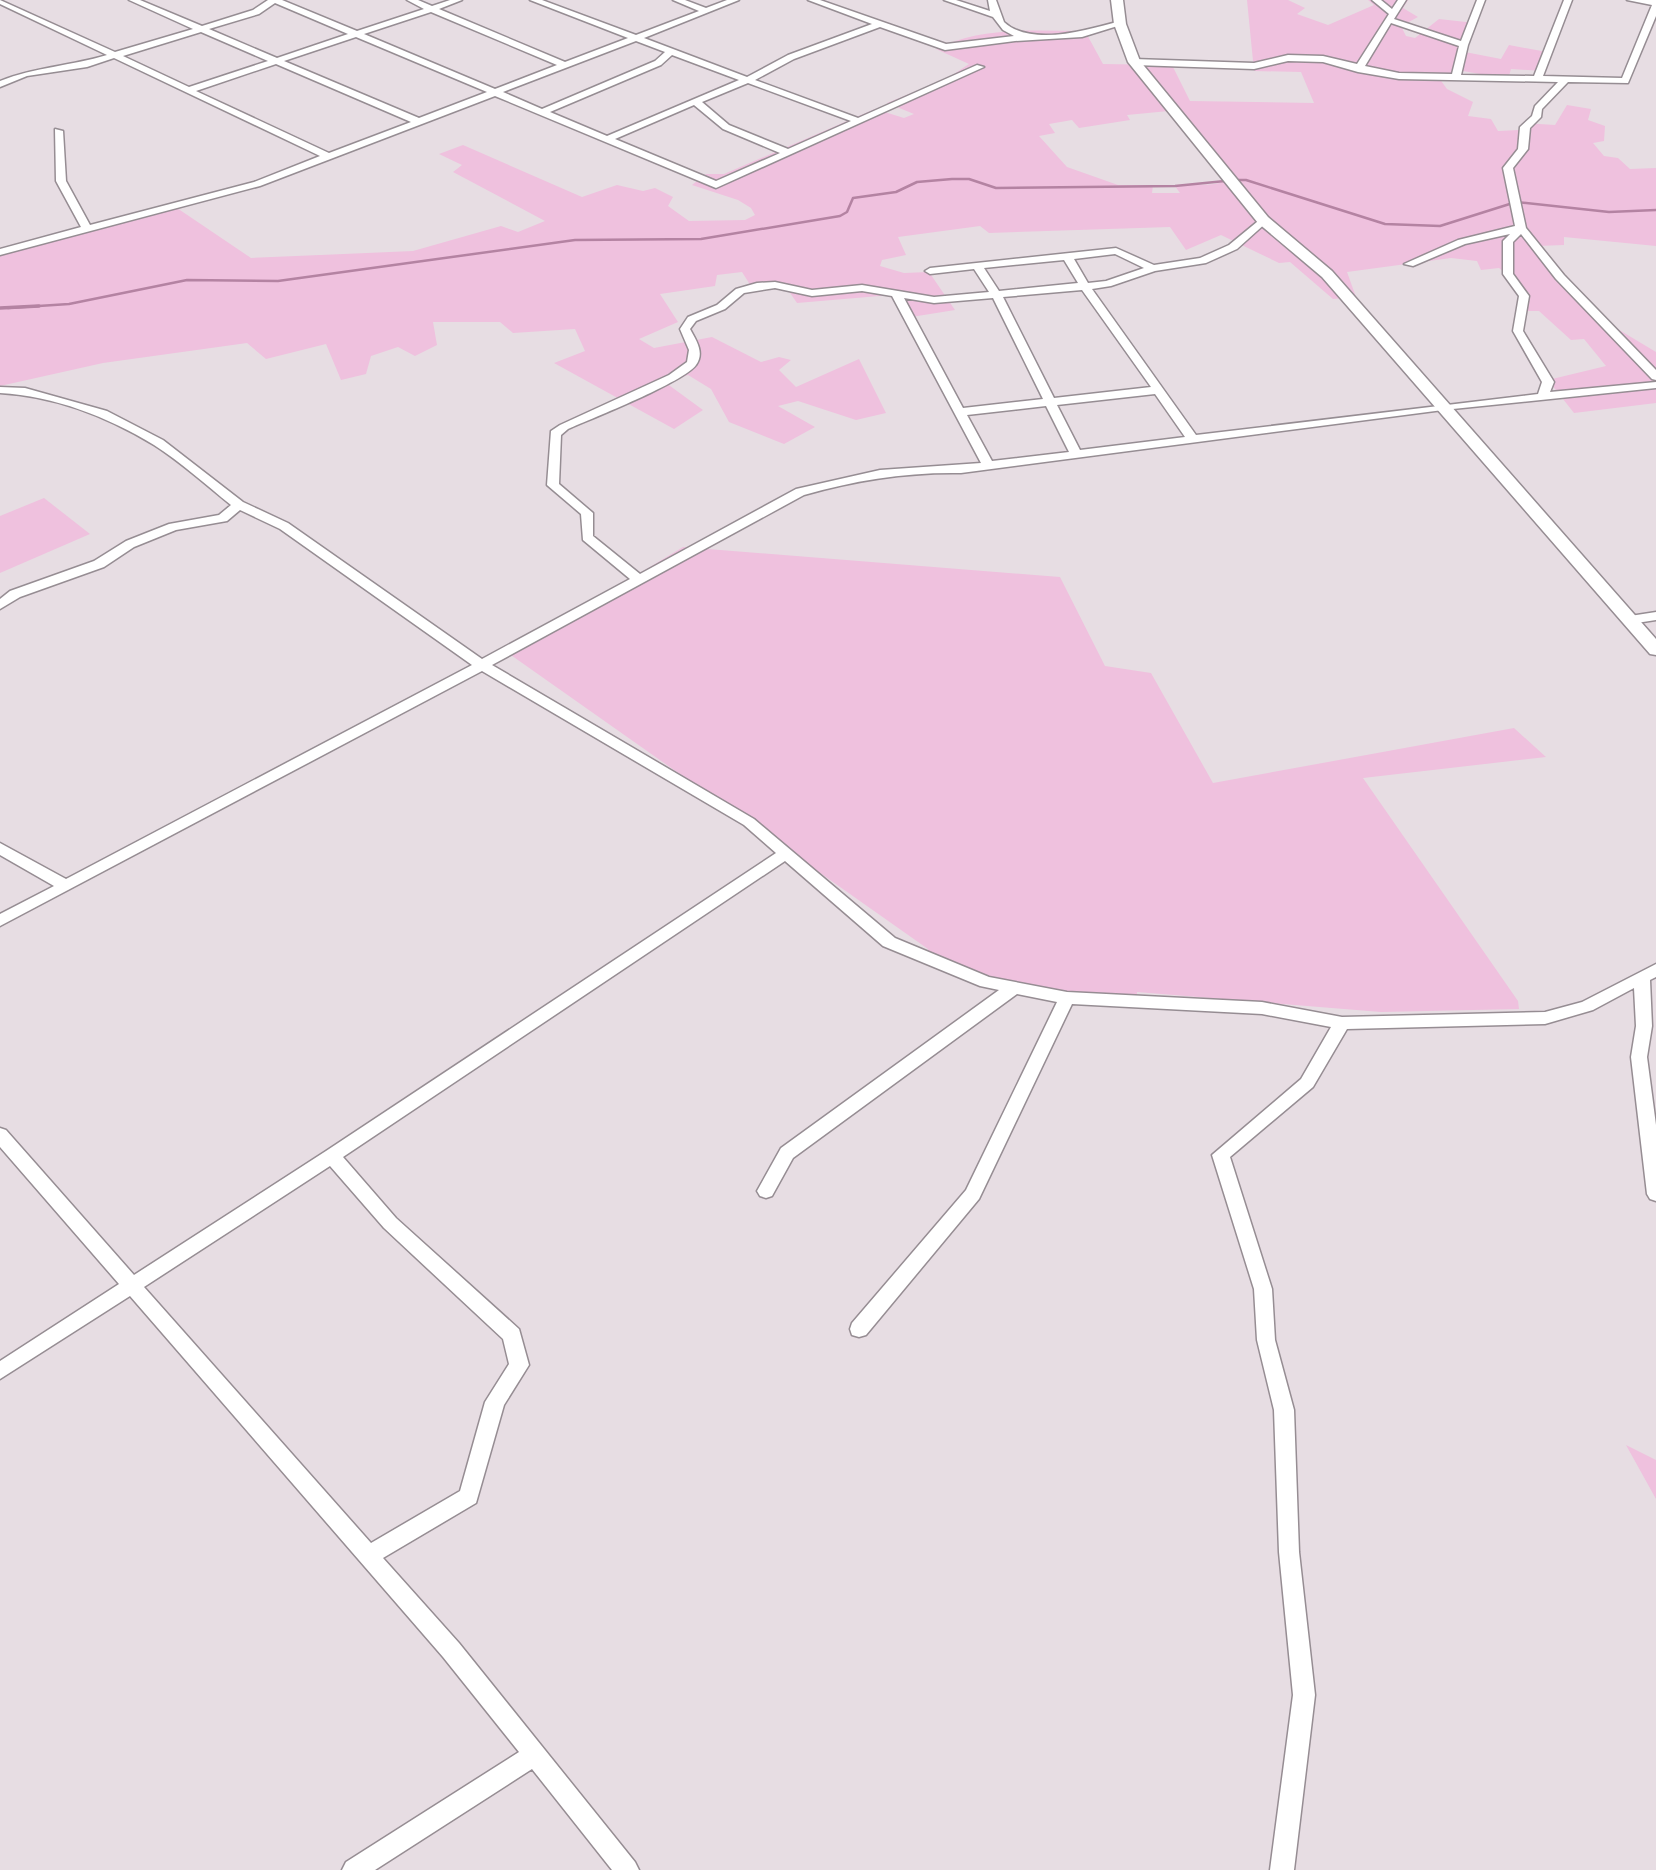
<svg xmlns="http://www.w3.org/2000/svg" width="1656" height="1870" viewBox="0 0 1656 1870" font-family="Literata,serif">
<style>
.green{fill:#efc1de;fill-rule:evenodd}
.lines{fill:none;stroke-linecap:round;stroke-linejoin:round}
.stream-far1{stroke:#b483a2;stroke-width:2.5}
.stream{stroke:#b483a2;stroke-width:3.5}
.minor-casing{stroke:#968d93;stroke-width:3}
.major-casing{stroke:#968d93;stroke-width:3}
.minor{fill:#fff;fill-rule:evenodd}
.major{fill:#fff;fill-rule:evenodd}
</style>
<rect width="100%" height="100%" fill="#e7dde3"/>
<g class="green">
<path d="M1247,0h41l17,8 -8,6 31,11 46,-20 -6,-5h40l-5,8 15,9 -17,9 5,10 9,2 24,-19 36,4 -10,29 36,7 8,-14 38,7 -4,19 -32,-2 -3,10 -45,-8 -24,7 8,11 26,13 -5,14 23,3 7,12 21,-1 4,-7 32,2 12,-20 24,4 -3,11 17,6 -1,15 -11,2 11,13 14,2 12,11 26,-1v78l-92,-9v8l-27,1 64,73 55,33v51l-82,10 -26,-33 58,-14 -22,-27 -13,1 -32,-29h-12l2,-18 -30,-25 -18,2 -4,-9 -26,-3 -104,14 9,25 -23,2 -43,-37 -11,1 -58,-28 -35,15 -16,-23 -181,6 -9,-7 -82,11 8,18 -24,5 -2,6 24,7 25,-1 26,38 -50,8 -14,-23 -94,8 -11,-16 -32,4 -12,-19 -25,3 -2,11 -55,8 18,28 -39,17 15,9 58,-11 49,25 18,-5 12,3 -12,10 17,17 63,-28 27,54 -30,7 -58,-19 -20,5 37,21 -31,17 -55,-22 -18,-33 -23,-14 -22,8 37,27 -29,19 -120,-66 31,-12 -10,-22 -62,4 -13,-11h-67l4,23 -22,11 -17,-9 -27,9 -5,18 -25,6 -15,-36 -60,15 -19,-16 -144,20 -103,23v-134l174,-46 77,52 162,-7 88,-25 17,6 27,-11 -92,-49 9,-7 -23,-11 24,-9 119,52 35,-12 26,6 12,-3 18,9 -5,9 21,15 56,-1 10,-5 -4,-7 -13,-8 -46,-15 14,-11h18l151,-65 29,9 10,-4 -27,-11 61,-25 21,-14 -33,-15c45,-23 99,-18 149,-18l18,33 69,1 18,36 124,2 -13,-31 -47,-1zM1179,110l46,71c-16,7 -33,1 -50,5l5,7h-28l1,-8h-35l-51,-18 -28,-31 16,-3 -6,-9 23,-4 7,8 51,-8 -3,-5z"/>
<path d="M44,498l46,36 -90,39v-57z"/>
<path d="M683,547l377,30 45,89 46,7 62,110 301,-55 32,29 -183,21 155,223 1,8 -138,3 -244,-20v9l-151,-19 -57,-23 -1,-10 -420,-296z"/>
<path d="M1626,1445l30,15v39z"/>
</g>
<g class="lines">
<g class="stream-far1">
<path d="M1235,180h11l139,44 55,2 76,-24 93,10 47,-2"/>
<path d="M8,308l61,-4 118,-24 91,1 297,-41 126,-1 139,-23 7,-4 6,-14 43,-6 21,-10 35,-3h17l27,9 179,-2 50,-5"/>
</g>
<path class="stream" d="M0,308l39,-2"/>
<defs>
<g id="minor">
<path d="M0,0l115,52 78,-23 -64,-29h11l62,26 51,-16 15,-10h14l75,31 67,-22 -17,-9h11l14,6 18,-6h12l-23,9 126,53 63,-24 -98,-38h12l94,35 63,-24 -26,-11h12l21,8 21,-8h12l-95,38 103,39 41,-22 84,-31 -64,-24h12l126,44 68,-8 -11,-6 -10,-13 -49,-17h12l34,11 -2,-11h8l8,22c27,25 84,8 116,-1l4,3 -42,13 -67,4 -70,9 -65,-23 -86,32 -39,21 103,38 119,-53 7,2 -268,121 -221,-92 -235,90 -260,69v-6l81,-22 -25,-46 -1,-52 8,2 3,50 24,44 164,-43 66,-26 -206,-98 -27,9 -60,9 -27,11v-6c35,-14 71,-15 107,-26l-107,-51zM275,3l73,31 -71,24 -68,-29 50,-15zM431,12l126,53 -62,24 -131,-55zM201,32l67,29 -79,26 -66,-31zM356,37l131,55 -68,26 -135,-57zM636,41l29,11 -10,9 -113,48 -39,-17zM672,55l67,25 -132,56 -57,-24 111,-47zM276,64l135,58 -82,31 -133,-62zM748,83l103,38 -63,28 -59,-24 -27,-23zM694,105l29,24 57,24 -64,28 -101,-42z"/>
<path d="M1372,0h9l11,9 6,-9h8l-12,19 67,22 16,-41h8l-17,45 -7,30 73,1 30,-76h8l-29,76 79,2 30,-73 -25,-5h29v16l-28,67 -60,-1 -26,27 -1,8 -11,11 -2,21 -15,19 13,60 38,47 92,95v10l-4,-1 -96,-100 -35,-45 -8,8v32l16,22 -6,35 31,51 -4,10 106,-10v6l-213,22 -482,63c-54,-1 -105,7 -157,22l-312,170 262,154 141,119 94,39 78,15 195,10 80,15 203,-5 37,-10 74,-38v13l-6,3 2,46 -5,31 9,68v76l-6,-2 -3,-5 -16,-137 5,-31 -2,-38 -41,22 -48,14 -198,5 -34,58 -83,70 42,132 3,51 19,70 5,142 16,143 -21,175h-24l23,-175 -14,-143 -5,-142 -17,-70 -3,-51 -42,-134 89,-76 30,-52 -69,-13 -190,-10 -93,195 -113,136 -7,2 -7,-2 -2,-6 2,-6 114,-133 91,-188 -40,-8 -224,164 -21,38 -6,2 -6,-2 -3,-5 24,-43 218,-158 -19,-4 -97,-40 -98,-85 -442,296 53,61 123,111 10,36 -25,40 -28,98 -93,55 76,85 176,219 4,8h-27l-80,-101 -157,101h-33l4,-8 173,-110 -76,-95 -313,-361 -130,83v-18l119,-77 -119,-137v-19l6,2 128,145 192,-124 450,-298 -32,-28 -262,-154 -482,255v-12l54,-28 -54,-31v-12l66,36 406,-214 -192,-136 -40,-19 -13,11 -51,9 -42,17 -30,20 -84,30 -20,12v-10l10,-8 84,-30 32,-20 43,-17 50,-9 12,-10c-25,-20 -50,-43 -77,-60 -46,-28 -100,-49 -154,-52v-6l25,1 82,23 56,29 80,62 45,21 194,136 148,-80 -47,-39 -2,-26 -34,-29 4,-54 9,-6 109,-50 18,-13 2,-12 -9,-21 8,-12 29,-12 19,-16 21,-6 18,-1 37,8 50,-5 72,12 55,-5 -15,-23 -44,5 -5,-3 5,-3 186,-20 38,17 46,-7 29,-13 34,-28 4,1v4l-30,27 -31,14 -51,8 -44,15 -19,3 104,146 342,-41 4,-12 -29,-51 6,-35 -16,-22v-33l7,-7 -45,10 -52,22 -9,-2 54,-24 57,-14 -12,-58 15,-19 2,-22 12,-11 3,-10 23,-24 -159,-3 -41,-7 -35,-10 -35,-1 -34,8 -120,-4 -4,-3 4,-3 120,4 34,-8 35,1 34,8 32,-50zM1391,23l68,23 -7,28 -53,-1 -34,-7zM1115,254l29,14 -38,13 -18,2 -14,-24zM1064,260l14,23 -79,8 -15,-23zM775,288l37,8 50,-5 30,5 89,167 -101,7 -84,19 -156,85 -47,-38v-23l-34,-29 2,-49 7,-6c25,-11 116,-47 128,-64 9,-12 0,-25 -6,-36l6,-8 29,-12 19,-16zM1082,290l69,97 -97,11 -51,-101zM904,298l30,5 59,-5 50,101 -80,9zM1155,394l30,43 -105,13 -23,-45zM1046,406l23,46 -77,9 -25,-46zM330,1166l54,62 119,111 6,25 -24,38 -25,89 -89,52 -227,-256z"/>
<path d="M1656,612v8l-26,4 -7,-4 7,-4z"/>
</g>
<path id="major" d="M1111,0h12l3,24 14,37 128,156 64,54 324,368v16l-6,-1 -328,-377 -64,-54 -130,-161 -14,-38z"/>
</defs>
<use href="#minor" class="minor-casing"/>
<use href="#major" class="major-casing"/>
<use href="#minor" class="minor"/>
<use href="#major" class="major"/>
</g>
</svg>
